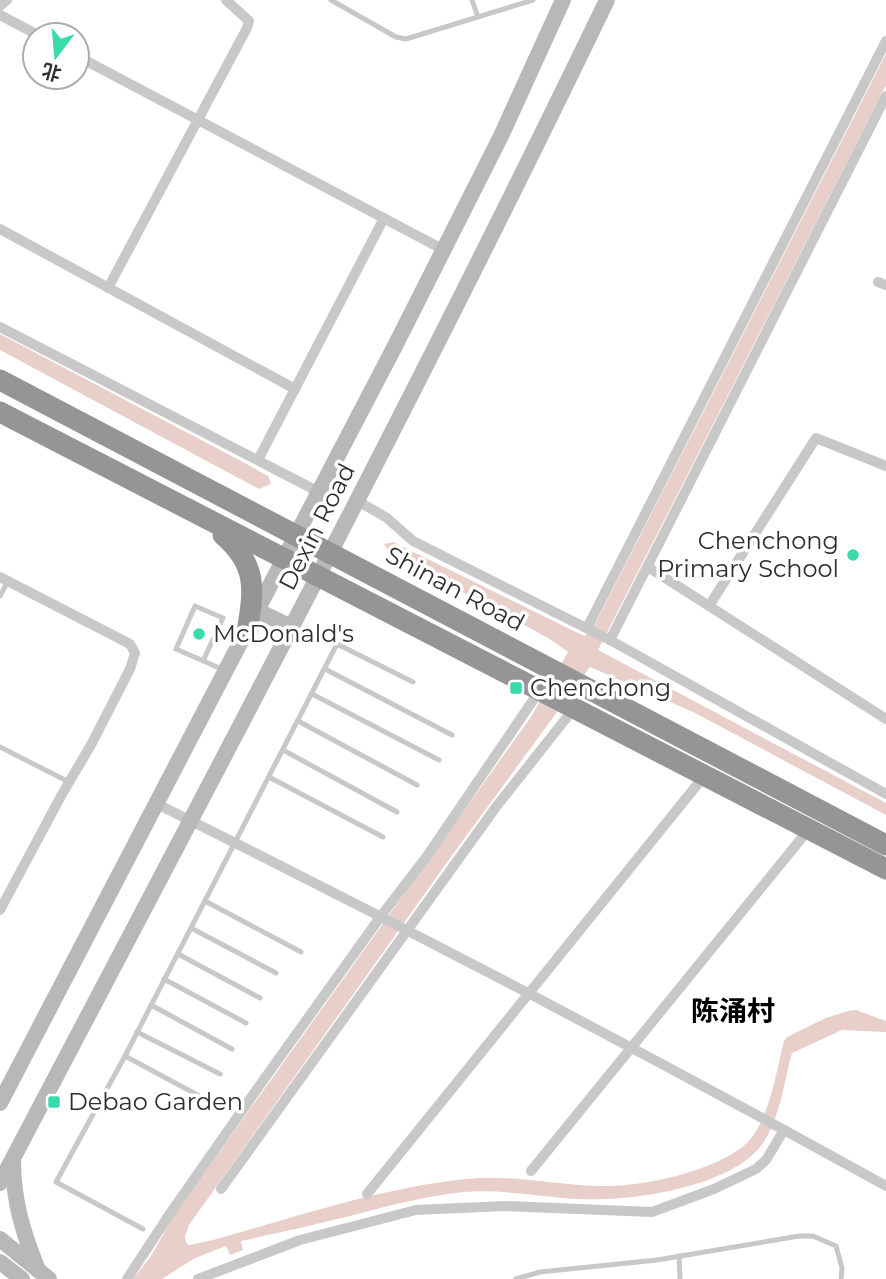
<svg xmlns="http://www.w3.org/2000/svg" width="886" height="1279" viewBox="0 0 886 1279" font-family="Montserrat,'Noto Sans SC',sans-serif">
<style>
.water{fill:#e9cfc9}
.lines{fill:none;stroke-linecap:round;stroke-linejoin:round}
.lane{stroke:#c8c8c8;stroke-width:5}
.street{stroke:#c8c8c8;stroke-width:10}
.secondary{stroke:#b8b8b8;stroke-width:16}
.highway{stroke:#959595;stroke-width:21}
.poi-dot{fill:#39dbac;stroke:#fff;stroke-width:2.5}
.labels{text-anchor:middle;stroke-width:7;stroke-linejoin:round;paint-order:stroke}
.street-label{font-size:24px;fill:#2e2e2e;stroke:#fff}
.poi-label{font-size:24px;fill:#2e2e2e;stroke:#fff;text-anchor:start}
.quarter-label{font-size:28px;font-weight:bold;fill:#000;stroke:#fff}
</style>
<rect width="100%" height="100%" fill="#fff"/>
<g class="water">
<path d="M886,54v31l-288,565 288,153v12l-191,-102 -105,-46 -137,187 -264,371 -4,12 1,6 3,2 24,-5c83,-23 167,-52 253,-61 46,-5 92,7 138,7 39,1 124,-17 148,-49 19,-26 24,-65 32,-96l3,-4 39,-19 22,-7 8,-1 30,11v11l-44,-2 -50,23c-8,29 -12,65 -29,90 -27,40 -111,54 -156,56 -47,3 -95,-11 -143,-7 -39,4 -76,14 -114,24 -36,9 -73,17 -109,25l2,9 -13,5 -4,-9 -31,12 -33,21h-29l18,-23 23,-41 357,-498 37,-65 -20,-14 -159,-86 -5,-8 9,-2 191,94 7,-4z"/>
<path d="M0,334l241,127 27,15 3,8 -12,5 -259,-139z"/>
</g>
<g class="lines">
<g class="lane">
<path d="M331,0l65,37 10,2 127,-39"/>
<path d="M472,0l6,17"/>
<path d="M0,596l8,-15"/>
<path d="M203,661l20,-43 -28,-12 -19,43 48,21"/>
<path d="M325,669l127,66"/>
<path d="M312,694l127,66"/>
<path d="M298,721l119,64"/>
<path d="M0,747l69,35"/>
<path d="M283,750l114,62"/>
<path d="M269,777l114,60"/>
<path d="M205,901l96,51"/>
<path d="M191,928l85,45"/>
<path d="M178,954l82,44"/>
<path d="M164,979l82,44"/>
<path d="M151,1005l81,44"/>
<path d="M137,1032l83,42"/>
<path d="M125,1056l80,43"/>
<path d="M143,1229l-87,-47 69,-126 212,-412 76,38"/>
<path d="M679,1256l1,23"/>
<path d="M516,1279l24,-7 117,-12 142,-24h14l23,10 6,22 -1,11"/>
</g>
<g class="street">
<path d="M0,6l7,-6"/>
<path d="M0,15l38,20"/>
<path d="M77,56l367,194"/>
<path d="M0,229l295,160"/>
<path d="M878,282l8,3"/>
<path d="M108,288l139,-260 2,-7 -23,-21"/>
<path d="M0,327l319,165"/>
<path d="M258,460l126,-242"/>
<path d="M356,500l31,18 26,23 197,99 276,154"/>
<path d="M648,567l238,152"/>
<path d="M0,577l130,67 5,9 -5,16 -38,74 -31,53 -61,114"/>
<path d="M709,606l107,-168 70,28"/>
<path d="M587,628l299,-587"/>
<path d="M610,640l276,-544"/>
<path d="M157,804c246,122 489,249 729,382"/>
<path d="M531,1171l278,-342"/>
<path d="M221,1189l275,-382 79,-100"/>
<path d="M367,1194l338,-419"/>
<path d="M127,1279l44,-67 91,-130 119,-166 46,-60 113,-166"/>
<path d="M198,1279l102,-39 116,-30 89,-4 147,6 62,-23 42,-20 10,-9 18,-30"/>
</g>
<g class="secondary">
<path d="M258,611l33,16"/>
<path d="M0,1103l395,-757 106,-210 62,-136"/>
<path d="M13,1160c0,40 10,73 25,110"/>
<path d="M0,1183c206,-392 415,-784 607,-1183"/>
<path d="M0,1239l49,40"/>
<path d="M0,1262l22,17"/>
</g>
<g class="highway">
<path d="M0,380l886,465"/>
<path d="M0,412l886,457"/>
<path d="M223,535c35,30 31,55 24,97"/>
</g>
</g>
<g class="poi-dot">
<circle cx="853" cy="555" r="7"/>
<circle cx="199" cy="634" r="7"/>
<rect x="509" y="681" width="14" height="14" rx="3.5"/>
<rect x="47" y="1095" width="14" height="14" rx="3.5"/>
</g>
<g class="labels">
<g class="street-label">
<text transform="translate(317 527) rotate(-63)" y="8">Dexin Road</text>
<text transform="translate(455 589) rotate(28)" y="8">Shinan Road</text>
</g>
<g class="poi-label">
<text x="839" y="549" text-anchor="end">Chenchong<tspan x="839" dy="28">Primary School</tspan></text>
<text x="213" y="642">McDonald's</text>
<text x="530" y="696">Chenchong</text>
<text x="68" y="1110">Debao Garden</text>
</g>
<g class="quarter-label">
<text x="733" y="1021">陈涌村</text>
</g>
</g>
<g transform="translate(56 56) rotate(196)"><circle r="33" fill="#ffffff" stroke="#ababab" stroke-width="2"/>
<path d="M0-5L12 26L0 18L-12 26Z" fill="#39dbac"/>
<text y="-10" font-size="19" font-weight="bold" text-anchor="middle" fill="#2e2e2e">北</text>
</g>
</svg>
